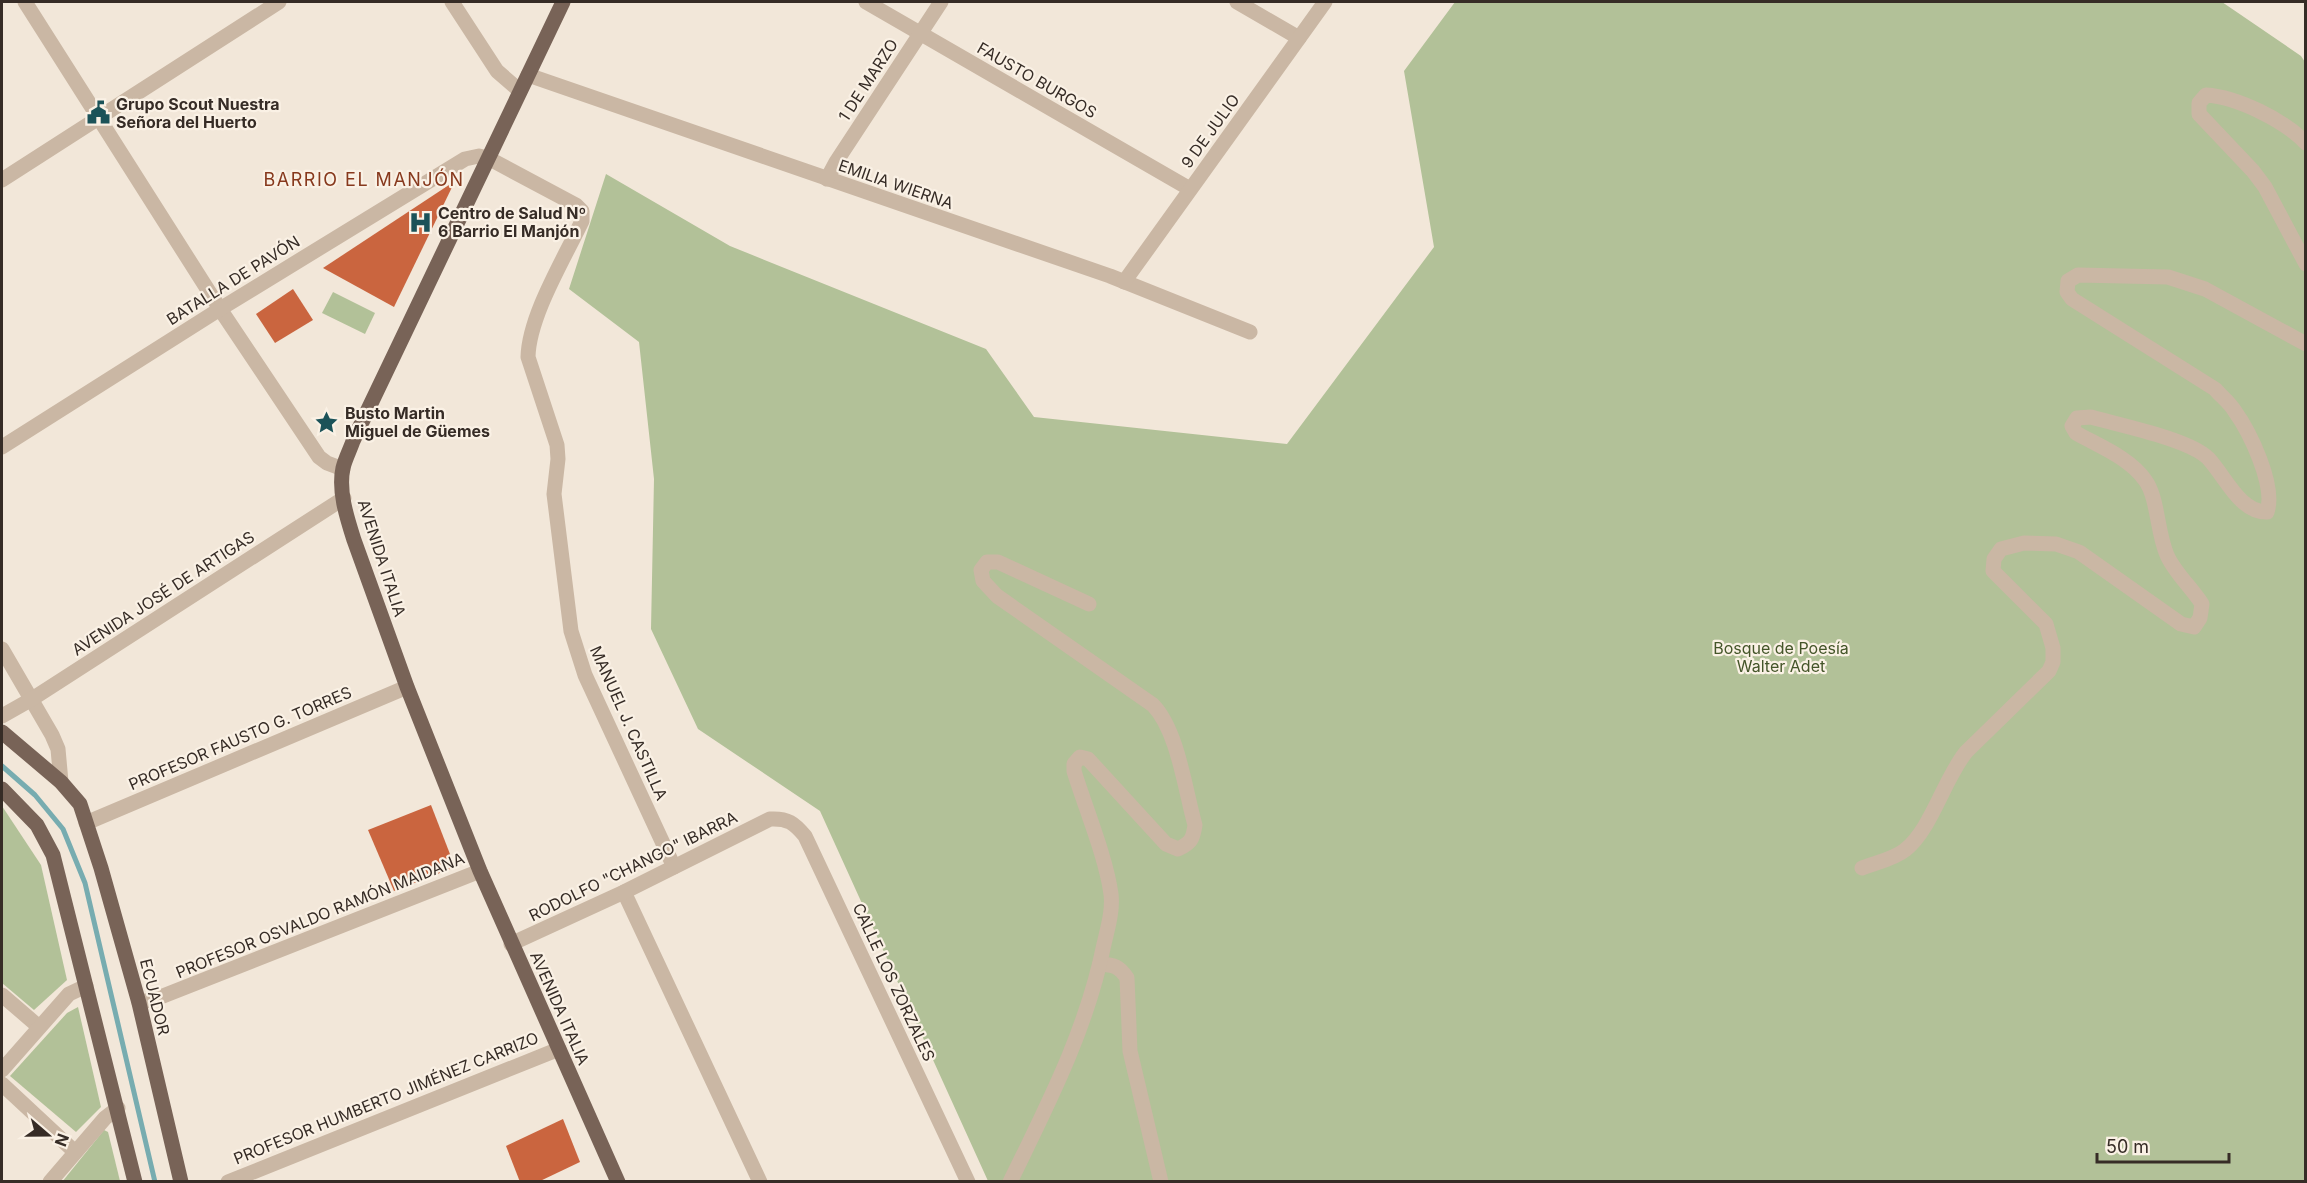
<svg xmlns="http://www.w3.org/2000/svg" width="2307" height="1183" viewBox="0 0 2307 1183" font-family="Inter,sans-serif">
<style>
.green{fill:#b2c198}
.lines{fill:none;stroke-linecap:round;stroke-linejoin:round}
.stream{stroke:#77acb0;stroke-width:5}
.building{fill:#ca653f}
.minor{stroke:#cab7a4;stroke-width:15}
.major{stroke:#786357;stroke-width:15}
.labels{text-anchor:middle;stroke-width:4.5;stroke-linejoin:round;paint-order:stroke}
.street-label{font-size:16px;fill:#362c26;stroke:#faf1e5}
.poi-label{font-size:16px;font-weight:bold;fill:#362c26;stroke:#faf1e5;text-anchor:start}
.park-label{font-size:16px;fill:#445529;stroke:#faf1e5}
.neighbourhood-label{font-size:18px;letter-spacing:1.5px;fill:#87391d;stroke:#faf1e5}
</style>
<rect width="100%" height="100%" fill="#f2e7d9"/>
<g class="green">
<path d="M1455,2h767l79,54 4,6v1119h-1317l-168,-370 -122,-82 -47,-100 3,-150 -15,-137 -70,-53 37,-115 124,72 256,103 48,68 253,27 147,-197 -30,-176z"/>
<path d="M333,292l42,21 -10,21 -43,-21z"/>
<path d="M2,806l39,59 26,115 -33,30 -32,-27z"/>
<path d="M78,1007l23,100 -25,25 -66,-56 57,-63z"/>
<path d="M104,1130l4,2 12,49 -58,1z"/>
</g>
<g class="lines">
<path class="stream" d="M2,766l33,29 28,34 22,54 70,299"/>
</g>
<g class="building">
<path d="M455,181l-61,126 -71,-39z"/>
<path d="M293,289l20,31 -38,23 -19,-29z"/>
<path d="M431,805l24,62 -61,24 -26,-61z"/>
<path d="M563,1119l17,43 -42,20h-18l-14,-36z"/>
</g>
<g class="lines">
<g class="minor">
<path d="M25,2l195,307 99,148 8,6 16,6"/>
<path d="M452,2l45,69 23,20"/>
<path d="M866,2l324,187"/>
<path d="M1237,2l62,36"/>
<path d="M528,75l582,201 140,56"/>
<path d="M2306,143c-22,-23 -69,-46 -100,-48l-7,8v11l54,57 12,16 41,77"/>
<path d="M827,179l9,-17 105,-160"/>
<path d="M2,180l277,-178"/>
<path d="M1124,282l201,-280"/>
<path d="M2,447l218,-138 245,-150 14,-3 9,2 88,47 6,6v10c-18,38 -53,95 -54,136l29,88 1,14 -4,35 17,137 14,44 89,192"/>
<path d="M2,649l50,86 6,14 3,33"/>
<path d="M2,716l30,-17 312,-201"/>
<path d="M86,823l321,-136"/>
<path d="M1862,868c13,-5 32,-9 43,-18 26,-20 39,-71 61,-98l83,-81 4,-9v-14l-7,-24 -53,-53 1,-12 7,-10 23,-6 32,1 23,8 102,72 13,3 6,-9 2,-14c-10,-16 -28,-32 -35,-49 -10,-22 -9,-58 -22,-75 -15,-22 -46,-34 -69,-47l-4,-7 5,-8 14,-1c28,8 98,22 117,41 17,18 32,55 59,54 9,-26 -17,-80 -33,-102 -5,-8 -13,-14 -19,-21l-143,-90 -5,-7 1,-11 10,-6 90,2 37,12 101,55"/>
<path d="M624,892l136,290"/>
<path d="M511,944l113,-52 146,-73c18,-1 24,4 35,17l163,346"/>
<path d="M1100,964c14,1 19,2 27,14l3,73 31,131"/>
<path d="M2,995l36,31"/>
<path d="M139,1003l24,-7 317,-125"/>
<path d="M2,1070l67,-76 17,-8"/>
<path d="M2,1084l73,68"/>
<path d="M50,1182l55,-64 13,-10"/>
<path d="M228,1182l331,-133"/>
<path d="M1010,1182c38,-78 77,-153 94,-238 4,-17 9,-34 7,-50 -5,-37 -26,-87 -37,-123v-7l6,-7 8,2 78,85 12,5c13,-6 15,-10 17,-24 -10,-35 -17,-94 -42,-120l-156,-109 -14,-15 -2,-11 6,-8h11l91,42"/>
</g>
<g class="major">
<path d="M563,2l-210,439c-3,9 -8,18 -10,27 -5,23 4,50 11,72l53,147 73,184 138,311"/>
<path d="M2,732l59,50 19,22 21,64 38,135 42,179"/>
<path d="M2,789l35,36 16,30 82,327"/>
</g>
</g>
<defs>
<symbol id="civic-bare" viewBox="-9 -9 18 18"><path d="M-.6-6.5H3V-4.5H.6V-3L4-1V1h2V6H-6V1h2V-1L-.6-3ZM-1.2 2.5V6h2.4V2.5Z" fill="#1b5258" stroke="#faf1e5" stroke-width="2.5" paint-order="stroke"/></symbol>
<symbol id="hospital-bare" viewBox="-9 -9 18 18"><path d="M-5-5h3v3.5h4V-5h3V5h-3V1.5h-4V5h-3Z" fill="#1b5258" stroke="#faf1e5" stroke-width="2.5" paint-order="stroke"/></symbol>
<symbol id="sight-bare" viewBox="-9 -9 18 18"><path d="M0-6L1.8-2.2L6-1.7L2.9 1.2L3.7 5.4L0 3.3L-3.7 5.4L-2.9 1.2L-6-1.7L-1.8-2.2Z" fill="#1b5258" stroke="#faf1e5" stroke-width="2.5" paint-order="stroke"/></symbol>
</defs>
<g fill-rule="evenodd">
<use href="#civic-bare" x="82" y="96" width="33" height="33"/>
<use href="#hospital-bare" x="404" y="206" width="33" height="33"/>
<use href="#sight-bare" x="310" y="406" width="33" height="33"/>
</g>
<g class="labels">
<g class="street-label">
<text transform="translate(868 80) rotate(-57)" y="6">1 DE MARZO</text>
<text transform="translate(1037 80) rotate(30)" y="6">FAUSTO BURGOS</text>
<text transform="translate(1210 131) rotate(-54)" y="6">9 DE JULIO</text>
<text transform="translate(896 184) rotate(19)" y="6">EMILIA WIERNA</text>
<text transform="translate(233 280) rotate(-32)" y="6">BATALLA DE PAVÓN</text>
<text transform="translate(382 558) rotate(72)" y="6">AVENIDA ITALIA</text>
<text transform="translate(163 593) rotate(-33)" y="6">AVENIDA JOSÉ DE ARTIGAS</text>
<text transform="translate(629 723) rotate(66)" y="6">MANUEL J. CASTILLA</text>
<text transform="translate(240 738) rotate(-23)" y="6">PROFESOR FAUSTO G. TORRES</text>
<text transform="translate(633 866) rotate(-26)" y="6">RODOLFO "CHANGO" IBARRA</text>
<text transform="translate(320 915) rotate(-22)" y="6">PROFESOR OSVALDO RAMÓN MAIDANA</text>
<text transform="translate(894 982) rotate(65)" y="6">CALLE LOS ZORZALES</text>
<text transform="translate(155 997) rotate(76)" y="6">ECUADOR</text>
<text transform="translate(560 1008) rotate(66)" y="6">AVENIDA ITALIA</text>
<text transform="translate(386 1098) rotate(-22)" y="6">PROFESOR HUMBERTO JIMÉNEZ CARRIZO</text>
</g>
<g class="poi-label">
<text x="116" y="110">Grupo Scout Nuestra<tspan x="116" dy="18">Señora del Huerto</tspan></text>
<text x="438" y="219">Centro de Salud Nº<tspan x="438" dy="18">6 Barrio El Manjón</tspan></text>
<text x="345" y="419">Busto Martin<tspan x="345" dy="18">Miguel de Güemes</tspan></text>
</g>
<g class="park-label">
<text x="1781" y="654">Bosque de Poesía<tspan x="1781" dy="18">Walter Adet</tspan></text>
</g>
<g class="neighbourhood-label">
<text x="364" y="186">BARRIO EL MANJÓN</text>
</g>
</g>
<rect width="2307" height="1183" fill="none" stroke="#362c26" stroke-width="6"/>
<g transform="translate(48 1135) rotate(110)" stroke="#faf1e5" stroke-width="4.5" paint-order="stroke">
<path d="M0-4.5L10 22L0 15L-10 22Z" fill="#362c26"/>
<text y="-9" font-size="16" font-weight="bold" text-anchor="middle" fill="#362c26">N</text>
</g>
<path d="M2097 1153v9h132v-9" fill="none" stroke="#362c26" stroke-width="3"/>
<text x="2106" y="1153" font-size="18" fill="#362c26" stroke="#faf1e5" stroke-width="4.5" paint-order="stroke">50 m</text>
</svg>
